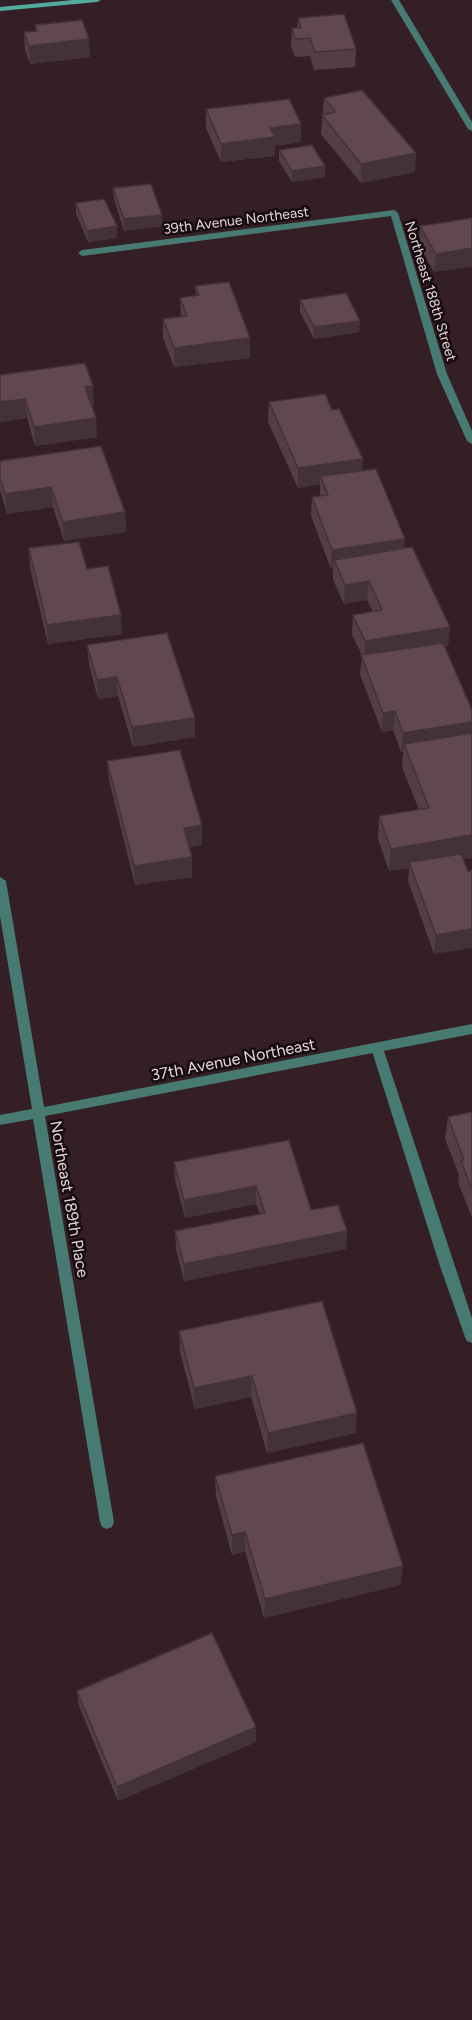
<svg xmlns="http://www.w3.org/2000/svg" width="472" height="2020" viewBox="0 0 472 2020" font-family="Figtree,sans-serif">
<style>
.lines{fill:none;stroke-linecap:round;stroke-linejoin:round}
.lane{fill:#477b72;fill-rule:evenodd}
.street{fill:#477b72;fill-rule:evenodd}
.secondary{fill:#53ab9d;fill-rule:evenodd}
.wall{fill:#533d46}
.shaded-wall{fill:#443239}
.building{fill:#614751;stroke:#443239;stroke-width:1.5}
.labels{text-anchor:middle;stroke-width:5;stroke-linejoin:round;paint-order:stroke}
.far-street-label{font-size:14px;fill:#e5d5da;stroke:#160c10}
.street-label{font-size:16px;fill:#e5d5da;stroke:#160c10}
</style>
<rect width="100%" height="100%" fill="#351f27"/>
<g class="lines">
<g class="lane">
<path d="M391,0h8l73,122v9l-4,-2z"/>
<path d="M377,1043l4,2 2,3 89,270v25l-5,-2 -2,-4 -25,-71 -69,-218 2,-3z"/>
</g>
<g class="street">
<path d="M394,210l4,3 49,161 25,57v13l-5,-3 -30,-67 -46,-158 -309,40 -4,-3 4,-3z"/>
<path d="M0,877l6,4 38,226 428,-83v10l-427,82 69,406 -2,5 -5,2 -5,-2 -2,-5 -67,-403 -33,6v-10l32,-6 -32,-193z"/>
</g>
<path class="secondary" d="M73,0h28l-4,2 -97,9v-4z"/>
</g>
<g class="wall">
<path d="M298,18l58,31 -1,18 -41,3 -4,-14 -15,1 -4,-11 1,-18h5z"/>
<path d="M35,25l55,32 -60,7 -5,-14 -1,-18 12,-1z"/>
<path d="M324,98l91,74 -54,11 -40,-49z"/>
<path d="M206,109l95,15v18l-26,4v10l-54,6 -15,-34z"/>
<path d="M279,150l46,16v11l-33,5 -13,-21z"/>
<path d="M113,188l49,27 1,11 -39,5 -10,-32z"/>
<path d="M76,203l41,23v12l-29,4 -12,-28z"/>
<path d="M472,218l-38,54 -15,-27 1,-19z"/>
<path d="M195,286l55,52v20l-76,9 -11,-29v-19l18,-2 -1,-19 16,-2z"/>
<path d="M300,300l59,32 -45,7 -14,-27z"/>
<path d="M0,375l94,31h-2l5,31 -62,9 -8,-28 -27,4z"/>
<path d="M269,402l63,8 31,49 -1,12 43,78 45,78 -2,19 -3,1 27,63v148l-9,1 -29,95 -26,-73 1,-13 -20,3 -11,-32 1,-23 40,-6 -17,-43 1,-15h-2l-8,-22 -11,2 -22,-57 2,-20 -10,-20 1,-20 20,-3 -6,-12 -23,4 -11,-24v-11h-2l-20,-53 1,-19 8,-1v-12l-22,4 -30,-66z"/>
<path d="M0,461l125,51 1,20 -62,9 -11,-34 -46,7 -7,-24z"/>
<path d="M29,548l58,21 35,65 -74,10 -18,-76z"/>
<path d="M87,645l108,92 -62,10 -15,-51 -20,3 -9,-35z"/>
<path d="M107,761l95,64v20l-13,2 3,30 -57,8 -26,-105z"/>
<path d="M472,1112v106l-14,-36 1,-7 -14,-36 3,-22z"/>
<path d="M289,1140l22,70 36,21 -1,18 -162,32 -8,-32 -1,-18 85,-17 -4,-10 -71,14 -10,-38 -1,-18z"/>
<path d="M179,1331l177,102 -89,20 -16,-56 -56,12 -15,-57z"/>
<path d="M215,1476l188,90 -3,19 -136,33 -19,-67 -13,4 -16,-59z"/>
<path d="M77,1691l179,51 -138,59 -39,-95z"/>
</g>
<g class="shaded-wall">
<path d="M89,39l1,18 -60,7 -1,-18z"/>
<path d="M301,124v18l-26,4v10l-54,6v-18l49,-16z"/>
<path d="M416,153l-1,19 -54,11v-19z"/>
<path d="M325,166v11l-33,5v-11z"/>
<path d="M162,215l1,11 -39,5v-12z"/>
<path d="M117,226v12l-29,4 -1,-11z"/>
<path d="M472,248v19l-38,5 2,-18z"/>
<path d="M360,321l-1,11 -45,7v-12z"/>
<path d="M250,338v20l-76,9v-19z"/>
<path d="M93,386l1,20 -7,1 -2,-20z"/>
<path d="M25,399l2,19 -27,4v-20z"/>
<path d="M96,418l1,19 -62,9 -1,-19z"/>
<path d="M363,459l-1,19 -42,-2v8l-22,4v-20z"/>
<path d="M51,487l2,20 -46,7 -2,-20z"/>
<path d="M125,512l1,20 -62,9 -1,-19z"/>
<path d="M405,539l-1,20 -70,1 -1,9h-2l1,-19z"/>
<path d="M369,581l-2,19 -23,4 1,-19z"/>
<path d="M121,615l1,19 -74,10 -1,-19z"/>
<path d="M450,627l-2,19 -84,15 1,-20z"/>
<path d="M117,677l1,19 -20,3 -1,-19z"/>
<path d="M395,711l-2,19 -11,2 1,-19z"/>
<path d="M195,718v19l-62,10 -1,-20z"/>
<path d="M472,722v19l-68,3 -1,8h-2l2,-19z"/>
<path d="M202,825v20l-17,3 -1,-20z"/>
<path d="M472,835v23l-60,10 -3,-6v6l-20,3 2,-22z"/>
<path d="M192,857v20l-57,8 -1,-19z"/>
<path d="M472,929v19l-38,6 2,-19z"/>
<path d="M256,1186v18l-71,14 -1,-18z"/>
<path d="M347,1231l-1,18 -162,32v-17z"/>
<path d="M252,1376l-1,21 -56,12 -1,-21z"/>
<path d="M357,1413l-1,20 -89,20 1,-20z"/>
<path d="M245,1532v19l-13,4v-20z"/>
<path d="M403,1566l-3,19 -136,33 1,-19z"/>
<path d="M256,1727v15l-138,59 -1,-14z"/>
</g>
<g class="building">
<path d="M344,14l12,35 -41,3 -5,-14 -15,1 -3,-11h9l-3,-10z"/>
<path d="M82,20l7,19 -60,7 -5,-14 13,-1 -2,-6z"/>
<path d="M362,90l54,63 -55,11 -39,-49 14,-3 -12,-14z"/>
<path d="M289,99l12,25 -31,4 5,9 -54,7 -15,-35z"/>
<path d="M312,145l13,21 -33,5 -13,-21z"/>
<path d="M151,184l11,31 -38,4 -11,-31z"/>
<path d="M104,199l13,27 -30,5 -11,-28z"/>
<path d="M472,218v30l-36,6 -16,-28z"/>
<path d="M229,282l21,56 -76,10 -11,-29 24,-3 -7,-18 19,-3 -4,-9z"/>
<path d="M346,293l14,28 -46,6 -14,-27z"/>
<path d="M85,363l8,23 -8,1 11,31 -62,9 -9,-28 -25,3v-27z"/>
<path d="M325,394l7,16 7,-1 24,50 -65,9 -29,-66z"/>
<path d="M101,446l24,66 -62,10 -12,-35 -46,7 -5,-17v-16z"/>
<path d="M376,469l29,70 -73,11 -20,-53 16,-2 -8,-19z"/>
<path d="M79,542l8,27 21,-3 13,49 -74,10 -18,-77z"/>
<path d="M412,547l38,80 -85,14 -12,-26 29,-5 -13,-29 -24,4 -11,-25z"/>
<path d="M167,633l28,85 -63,9 -15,-50 -20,3 -10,-35z"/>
<path d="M443,643l29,67v12l-69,11 -8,-22 -12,2 -22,-58z"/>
<path d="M472,733v102l-81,14 -12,-33 50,-8 -25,-64z"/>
<path d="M180,750l22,75 -18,3 8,29 -58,9 -27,-105z"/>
<path d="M461,854l7,17 4,-1v59l-36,6 -27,-73z"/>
<path d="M472,1112v77l-11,-28 3,-1 -16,-43z"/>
<path d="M289,1140l22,70 27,-5 9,26 -163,33 -9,-33 90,-18 -9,-27 -72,14 -10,-38z"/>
<path d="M322,1301l35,112 -89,20 -16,-57 -58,12 -15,-57z"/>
<path d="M363,1443l40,123 -138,33 -20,-67 -13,3 -17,-59z"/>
<path d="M212,1633l44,94 -139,60 -40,-96z"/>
</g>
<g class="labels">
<g class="far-street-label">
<text transform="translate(236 220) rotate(-7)" y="5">39th Avenue Northeast</text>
<text transform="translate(431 291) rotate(73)" y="5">Northeast 188th Street</text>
</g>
<g class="street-label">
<text transform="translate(233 1059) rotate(-11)" y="6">37th Avenue Northeast</text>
<text transform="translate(70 1199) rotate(80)" y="6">Northeast 189th Place</text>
</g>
</g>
</svg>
